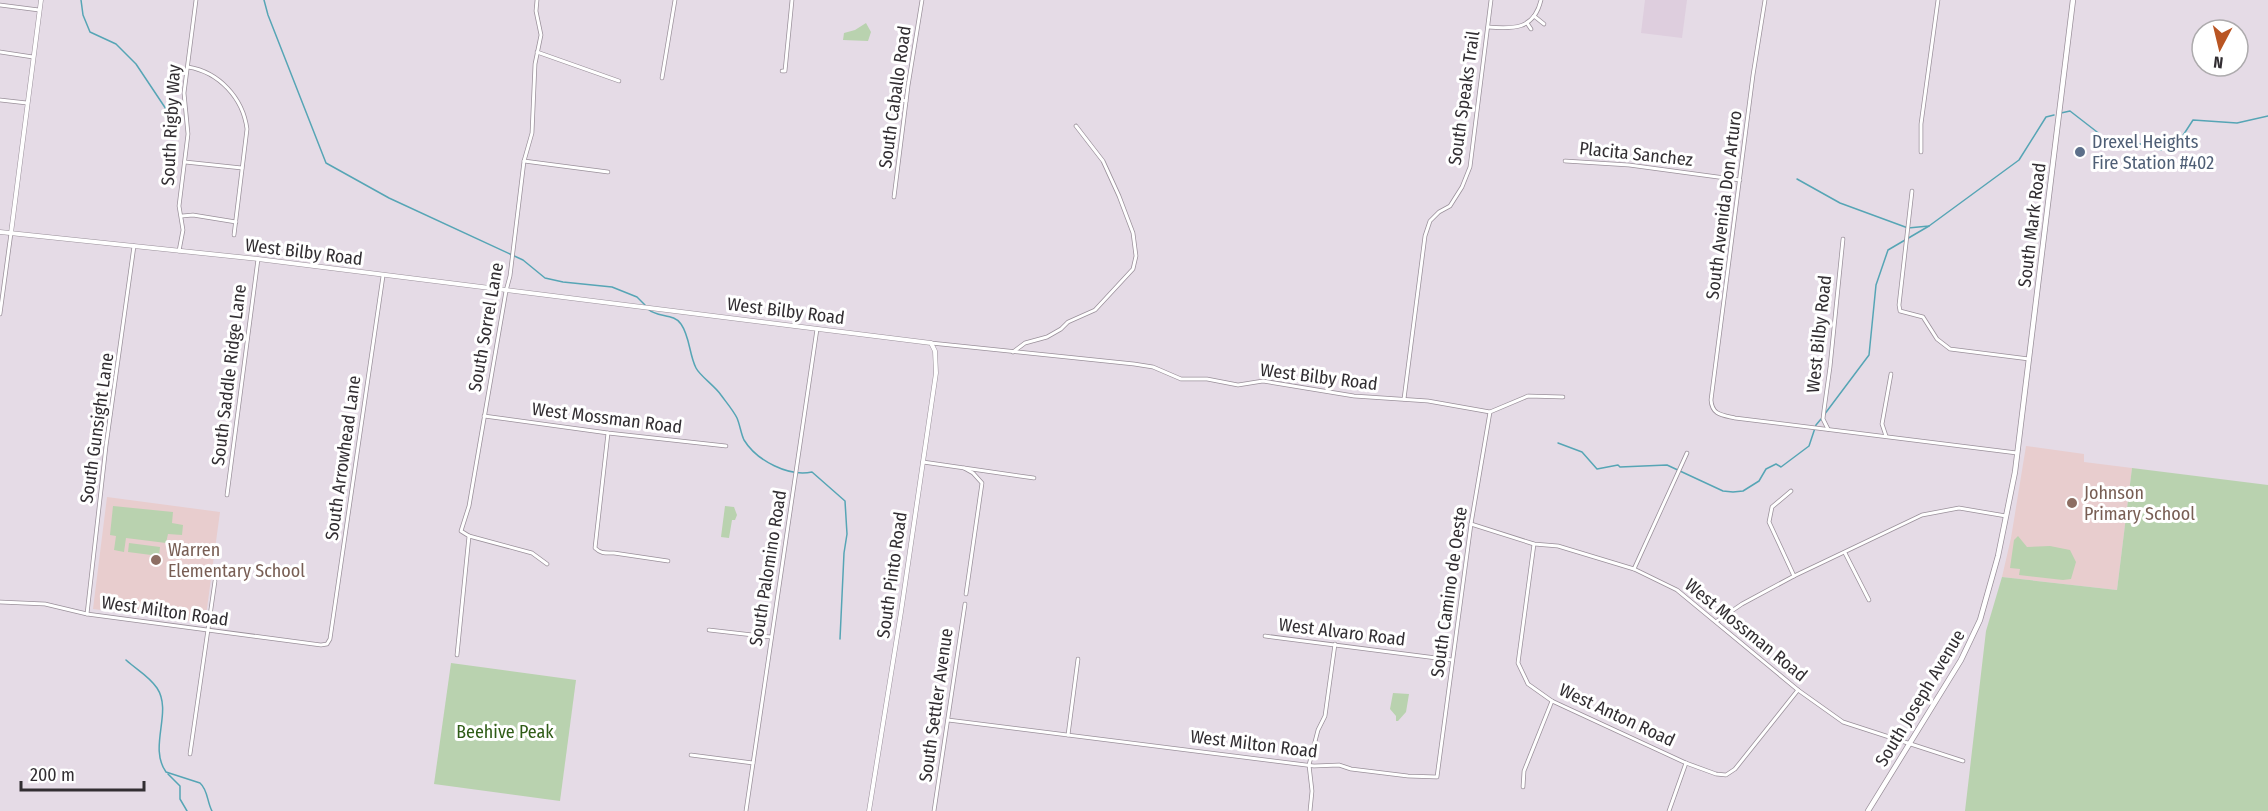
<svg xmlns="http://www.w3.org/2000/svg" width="2268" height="811" viewBox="0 0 2268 811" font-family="'Fira Sans Condensed',sans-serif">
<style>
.built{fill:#decede}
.education{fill:#e8cdce}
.green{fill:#b9d2af}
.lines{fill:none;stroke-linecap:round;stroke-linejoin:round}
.stream{stroke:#56a5b5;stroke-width:1.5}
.minor-casing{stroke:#9a909a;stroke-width:4.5}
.tertiary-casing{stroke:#9a909a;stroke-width:5}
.secondary-casing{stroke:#9a909a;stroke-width:6}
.minor{stroke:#fff;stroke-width:3}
.tertiary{stroke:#fff;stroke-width:4}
.secondary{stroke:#fff;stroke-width:4.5}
.service-dot{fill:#5c6f8a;stroke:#fff;stroke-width:2}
.education-dot{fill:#8d6e63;stroke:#fff;stroke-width:2}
.labels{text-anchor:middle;stroke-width:6;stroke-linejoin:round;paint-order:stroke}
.street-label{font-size:18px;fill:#322e32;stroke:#fff}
.service-label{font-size:18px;fill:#4e5e75;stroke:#fff;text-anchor:start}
.education-label{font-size:18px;fill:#785e54;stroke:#fff;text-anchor:start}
.park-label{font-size:18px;fill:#2f5c17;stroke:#fff}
</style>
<rect width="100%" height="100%" fill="#e5dbe6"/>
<path class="built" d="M1645,0h42l-5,38 -41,-5z"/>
<g class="education">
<path d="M2026,446l58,8v8l48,6 -15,122 -115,-13 9,-39z"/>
<path d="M107,497l113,15 -15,111 -112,-14z"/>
</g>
<g class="green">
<path d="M866,23l5,9 -3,9 -25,-1 1,-7 11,-3z"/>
<path d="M2132,468l136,17v326h-303l21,-180 16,-54 115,13z"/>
<path d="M113,506l60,6 -1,11 11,2 -1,10 -14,-1 -2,9 -40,-5 -2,14 -10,-2 2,-14 -6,-1z"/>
<path d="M725,506l9,1 3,8 -2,5h-3l-3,18 -8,-1z"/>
<path d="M2018,536l9,11 23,-1 20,4 6,12 -5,17 -8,1 -44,-5 1,-6 -10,-1 4,-28z"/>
<path d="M129,543l31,4 -1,9 -31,-4z"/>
<path d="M451,663l125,17 -16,121 -126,-17z"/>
<path d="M1393,693l16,1 -3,18 -8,9h-2v-5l-6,-7z"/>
</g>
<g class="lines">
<g class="stream">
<path d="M81,0l2,15 7,17 26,12 20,20 30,45"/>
<path d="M264,0l4,15 58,148 63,35 134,62 22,18 18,4 49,5 25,10 8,8"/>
<path d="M2061,113l9,-2 40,31 31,2 20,6 21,-13 11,-17 44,3 31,-7"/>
<path d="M1797,179l43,24 68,25 21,-2 90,-66 27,-43 8,-2"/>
<path d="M648,309c9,9 26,4 33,15 9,13 8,30 15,44 4,8 19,18 25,27 5,7 12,15 16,23 3,7 4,16 7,22 13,21 45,37 68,32l33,29 2,33 -3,19 -4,86"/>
<path d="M1824,415l45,-60 7,-70 12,-35 41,-24"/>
<path d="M1558,443l24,9 15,17 21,-4 2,2 47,-2 56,26 10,1 10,-1 16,-10 7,-12 10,-5 5,3 28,-21 7,-21 5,-6"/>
<path d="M126,660c11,10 23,16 31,28 16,24 -9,59 9,84l34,11c8,7 7,19 12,28"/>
<path d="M168,774l12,12v13l7,12"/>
</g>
<defs>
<g id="minor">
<path d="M1765,0l-12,75 -42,325c1,15 11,15 24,18l282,35"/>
<path d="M0,5l39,5"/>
<path d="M1534,16l10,8"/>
<path d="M1527,23l4,6"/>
<path d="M1488,27c25,2 46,3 53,-27"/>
<path d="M0,52l33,5"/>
<path d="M537,52l82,29"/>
<path d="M188,67c31,5 55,31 59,62l-13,106"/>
<path d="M782,71h3l7,-71"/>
<path d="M662,78l13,-78"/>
<path d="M896,99l10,2"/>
<path d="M0,100l27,3"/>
<path d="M1921,152v-28l17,-124"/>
<path d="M524,161l84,11"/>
<path d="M1565,161l64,4 111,15"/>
<path d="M185,162l57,6"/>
<path d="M1912,191l-13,114 1,6 23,6 14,22 13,10 79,10"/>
<path d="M894,197l14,-111 14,-86"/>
<path d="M182,216l11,-1 43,7"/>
<path d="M179,251l4,-21 -4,-24 9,-72 -4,-41 12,-93"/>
<path d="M0,314l11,-81"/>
<path d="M931,343l203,21 19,3 28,12h26l31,6 25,-4 91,15 74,5 62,11 38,-16 35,1"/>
<path d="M1013,352l12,-9 22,-6 14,-8 7,-7 27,-12 38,-41 3,-13 -3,-23 -14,-37 -16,-35 -27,-35"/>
<path d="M1404,399l21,-163 5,-15 9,-9 11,-6 12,-19 8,-20 21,-167"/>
<path d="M484,416l124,17 118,13"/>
<path d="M1828,429l-5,-10 1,-9 6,-43 13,-128"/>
<path d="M608,433l-13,115c6,6 11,5 19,5l54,8"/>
<path d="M1886,436l-4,-12 9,-50"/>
<path d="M923,462l111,16"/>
<path d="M964,468l9,5 9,10 -16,111"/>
<path d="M1791,491l-19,16 -3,15 25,54"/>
<path d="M227,495l31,-236"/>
<path d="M1471,524l63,20 24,2 76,23 43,21 121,100 45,32 120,39"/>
<path d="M469,536l63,17 15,11"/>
<path d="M1534,544l-16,119 10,21 24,17 134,62 30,11 10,1 9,-6 63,-79"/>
<path d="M1845,553l24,47"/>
<path d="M1634,569l53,-116"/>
<path d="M0,602l45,2 42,10 234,31 6,-1 3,-5 53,-363"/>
<path d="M87,614l19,-168 28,-200"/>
<path d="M1717,621l25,-17 52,-28 128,-61 37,-7 47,8"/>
<path d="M709,630l62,7"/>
<path d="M1265,636l187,24"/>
<path d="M457,655l12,-119 -8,-5 8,-25 37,-215 4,-15 14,-115 8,-28 3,-69 6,-29 -5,-24 1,-11"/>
<path d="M948,720l366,46 25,-1 12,4 57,7 29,1 34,-253 19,-112"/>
<path d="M1068,735l10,-76"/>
<path d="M190,754l25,-173"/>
<path d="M691,755l62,8"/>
<path d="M1523,787l1,-16 28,-70"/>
<path d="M746,811l71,-482"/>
<path d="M934,811l31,-207"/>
<path d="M1310,811l2,-20 -3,-26 9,-35 7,-14 10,-72"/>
<path d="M1669,811l17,-48"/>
</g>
<g id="tertiary">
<path d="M0,232l258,27 673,84 4,8 1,22 -35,239 -32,199"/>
<path d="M11,233l30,-233"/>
</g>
<path id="secondary" d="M1868,811l93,-151 19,-40 18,-64 17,-84 58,-472"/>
</defs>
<use href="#minor" class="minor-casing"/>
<use href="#tertiary" class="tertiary-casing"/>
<use href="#secondary" class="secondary-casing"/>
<use href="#minor" class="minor"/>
<use href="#tertiary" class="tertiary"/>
<use href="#secondary" class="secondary"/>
</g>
<circle class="service-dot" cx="2080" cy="152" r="6"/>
<g class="education-dot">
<circle cx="2072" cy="503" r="6"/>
<circle cx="156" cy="560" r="6"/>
</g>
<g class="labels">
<g class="street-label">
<text transform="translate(895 97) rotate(-82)" y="6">South Caballo Road</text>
<text transform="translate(1464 98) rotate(-82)" y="6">South Speaks Trail</text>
<text transform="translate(171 125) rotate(-87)" y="6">South Rigby Way</text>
<text transform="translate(1636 154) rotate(6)" y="6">Placita Sanchez</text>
<text transform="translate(1724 205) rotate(-83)" y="6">South Avenida Don Arturo</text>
<text transform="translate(2032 225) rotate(-83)" y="6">South Mark Road</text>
<text transform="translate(304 252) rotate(7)" y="6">West Bilby Road</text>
<text transform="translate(786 311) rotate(7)" y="6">West Bilby Road</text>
<text transform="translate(486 327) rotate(-80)" y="6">South Sorrel Lane</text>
<text transform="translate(1819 334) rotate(-84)" y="6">West Bilby Road</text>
<text transform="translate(229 375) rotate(-83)" y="6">South Saddle Ridge Lane</text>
<text transform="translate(1319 377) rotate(7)" y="6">West Bilby Road</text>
<text transform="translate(607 418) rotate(7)" y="6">West Mossman Road</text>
<text transform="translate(97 428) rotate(-82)" y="6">South Gunsight Lane</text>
<text transform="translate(343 458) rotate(-82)" y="6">South Arrowhead Lane</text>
<text transform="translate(768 568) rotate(-81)" y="6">South Palomino Road</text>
<text transform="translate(892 575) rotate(-82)" y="6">South Pinto Road</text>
<text transform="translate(1449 592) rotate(-82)" y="6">South Camino de Oeste</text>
<text transform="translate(165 611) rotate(8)" y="6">West Milton Road</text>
<text transform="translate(1746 630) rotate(39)" y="6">West Mossman Road</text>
<text transform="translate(1342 632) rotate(7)" y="6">West Alvaro Road</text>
<text transform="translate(1920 698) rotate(-59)" y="6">South Joseph Avenue</text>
<text transform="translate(936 705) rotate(-82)" y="6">South Settler Avenue</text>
<text transform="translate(1617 715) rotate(25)" y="6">West Anton Road</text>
<text transform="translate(1254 744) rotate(7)" y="6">West Milton Road</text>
</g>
<g class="service-label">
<text x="2092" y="148">Drexel Heights<tspan x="2092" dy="21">Fire Station #402</tspan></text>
</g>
<g class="education-label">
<text x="2084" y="499">Johnson<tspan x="2084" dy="21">Primary School</tspan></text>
<text x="168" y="556">Warren<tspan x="168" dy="21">Elementary School</tspan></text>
</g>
<g class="park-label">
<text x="505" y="738">Beehive Peak</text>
</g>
</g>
<g transform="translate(2220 48) rotate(187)"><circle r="28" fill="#ffffff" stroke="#adabad" stroke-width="1.5"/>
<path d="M0-4.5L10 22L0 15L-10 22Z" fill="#b95523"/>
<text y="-9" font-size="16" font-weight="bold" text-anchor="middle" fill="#322e32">N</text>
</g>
<path d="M21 781v9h123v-9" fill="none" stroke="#322e32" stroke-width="3"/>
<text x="30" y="781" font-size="18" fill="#322e32" stroke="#ffffff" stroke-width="4.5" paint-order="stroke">200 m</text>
</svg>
